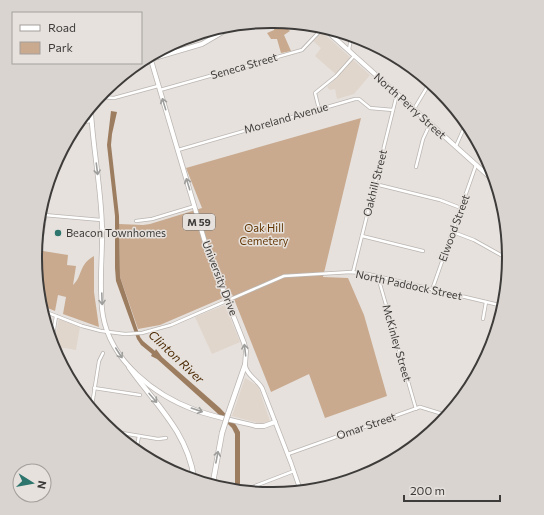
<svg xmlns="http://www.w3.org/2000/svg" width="544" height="515" viewBox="0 0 544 515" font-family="Commissioner,sans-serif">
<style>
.built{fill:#e1d6cc}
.green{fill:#c9aa8f}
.water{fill:#9d7d60}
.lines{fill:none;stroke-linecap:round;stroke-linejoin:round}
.minor-casing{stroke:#bbb6b2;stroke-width:4}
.secondary-casing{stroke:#bbb6b2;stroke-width:5}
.primary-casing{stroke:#bbb6b2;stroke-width:5.5}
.trunk-casing{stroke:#bbb6b2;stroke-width:5.5}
.motorway-casing{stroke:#bbb6b2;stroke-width:6}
.minor{stroke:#fff;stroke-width:2.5}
.secondary{stroke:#fff;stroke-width:3.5}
.primary{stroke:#fff;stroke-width:4}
.trunk{stroke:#fff;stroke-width:4}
.motorway{stroke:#fff;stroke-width:4.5}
.motorway-bridge-casing{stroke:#bbb6b2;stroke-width:6;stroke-linecap:butt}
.motorway-bridge{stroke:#fff;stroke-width:4.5}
.oneway{stroke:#9e9e9c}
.poi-dot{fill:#2e756d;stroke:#e6e1dd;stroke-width:1.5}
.labels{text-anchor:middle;stroke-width:3;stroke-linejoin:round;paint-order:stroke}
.shield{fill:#e6e1dd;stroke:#706e6b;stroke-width:1}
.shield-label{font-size:10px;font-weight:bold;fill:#3e3c3a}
.street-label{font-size:11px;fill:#3e3c3a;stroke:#e6e1dd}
.park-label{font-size:11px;fill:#613500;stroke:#e6e1dd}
.poi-label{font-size:11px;fill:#3e3c3a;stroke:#e6e1dd;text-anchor:start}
.water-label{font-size:12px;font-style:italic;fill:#4d2b05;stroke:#e6e1dd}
.rim{fill:none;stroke:#3e3c3a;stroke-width:2}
</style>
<rect width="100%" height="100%" fill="#e6e1dd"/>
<g class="built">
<path d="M322,32l48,43 -16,19 -17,5 -2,-10 -5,1 -3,-3 11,-11 -23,-20 6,-8 -8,-7z"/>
<path d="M213,33l-9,5 -40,13 18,-12z"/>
<path d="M225,305l15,37 -28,12 -17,-37z"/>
<path d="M59,319l21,8 -4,23 -23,-4z"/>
<path d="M245,378l13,8 12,35 -9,3 -29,-8z"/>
</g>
<g class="green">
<path d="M278,22l3,1 9,8 -6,4 7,16 -10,2 -4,-14h-6l-4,-6 7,-3 1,-3z"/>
<path d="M361,118l-38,159 25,1 16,37 23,81 -62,22 -16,-44 -38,18 -39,-98 -72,31 -22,4 -18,-52 -1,-53 24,1 7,-1 52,-16 -16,-40z"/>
<path d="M43,251l25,4 -1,10 9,1 -3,19c10,-9 5,-20 21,-29v36l5,35 -36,-13 3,-17 -8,-2 -3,16 -10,-4 -9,-49 5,2z"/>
</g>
<path class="water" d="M111,111l6,1 -5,22 -1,11 8,71 1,61 20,60 3,4 12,10 1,-2 6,8 58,51 16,17 4,7v56l-5,-1v-53l-3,-6 -16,-16 -59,-53 -6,-3 1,-2 -11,-9 -4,-6 -21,-58 -1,-13v-52l-8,-71z"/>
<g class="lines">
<defs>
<g id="minor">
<path d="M349,50l2,-13"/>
<path d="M160,90l142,-40 18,-19"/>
<path d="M101,97l13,1 44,-12"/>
<path d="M319,109l-4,-16 21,-17 18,-20"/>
<path d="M414,109l15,-25"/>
<path d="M84,122l7,-1"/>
<path d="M456,146l8,-18"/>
<path d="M178,150l177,-51h4l11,9 23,2"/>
<path d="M416,167l7,-28 7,-15"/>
<path d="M375,184l65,16 21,8"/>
<path d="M44,215l57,5"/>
<path d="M136,221l16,-2 43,-13"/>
<path d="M453,232l21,8 34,19"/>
<path d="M362,236l61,15"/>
<path d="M37,252l4,-8 8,-56"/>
<path d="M353,272l44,-178"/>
<path d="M378,277l38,132"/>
<path d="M432,290l44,-125"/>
<path d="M46,312l36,14 19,5 24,3 17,-1 29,-8 113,-49 67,-4 17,2 131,31"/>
<path d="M483,319l3,-17"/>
<path d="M52,342l4,-26"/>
<path d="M94,388l46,7"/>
<path d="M92,405l7,-44 4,-8"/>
<path d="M116,432l42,7 8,-1"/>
<path d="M137,446l2,-10"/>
<path d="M288,454l132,-47 26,8"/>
<path d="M354,478l15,-11 18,-7"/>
<path d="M250,488l44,-17"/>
</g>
<path id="secondary" d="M245,365c2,11 12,14 17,23l29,75 9,26"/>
<path id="primary" d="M328,32l165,148"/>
<g id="trunk">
<path d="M151,59l51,-15 24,-14"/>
<path d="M151,60l56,189 37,94 2,8 -1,14"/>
<path d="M91,111c2,38 10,76 11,115 1,30 -4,61 1,90 8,45 51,79 92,94 19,7 41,11 61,16h8l11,-4"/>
</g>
<g id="motorway">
<path d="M129,367c26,37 58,64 65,111"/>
<path d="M228,414l17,-49"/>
<path d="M213,482l9,-49"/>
</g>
</defs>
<use href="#minor" class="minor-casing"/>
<use href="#secondary" class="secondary-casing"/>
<use href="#primary" class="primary-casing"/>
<use href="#trunk" class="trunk-casing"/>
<use href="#motorway" class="motorway-casing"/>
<use href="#minor" class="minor"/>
<use href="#secondary" class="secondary"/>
<use href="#primary" class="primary"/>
<use href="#trunk" class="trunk"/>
<use href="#motorway" class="motorway"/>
<defs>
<path id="motorway-bridge" d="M222,433l6,-19"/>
</defs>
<use href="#motorway-bridge" class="motorway-bridge-casing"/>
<use href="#motorway-bridge" class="motorway-bridge"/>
</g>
<defs><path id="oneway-shaft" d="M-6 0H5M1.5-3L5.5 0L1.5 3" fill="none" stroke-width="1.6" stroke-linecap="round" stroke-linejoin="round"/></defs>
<g class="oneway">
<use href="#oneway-shaft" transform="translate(164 104) rotate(-107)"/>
<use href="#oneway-shaft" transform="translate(97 169) rotate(83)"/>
<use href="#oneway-shaft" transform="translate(188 184) rotate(-107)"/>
<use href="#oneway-shaft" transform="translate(102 299) rotate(88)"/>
<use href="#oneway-shaft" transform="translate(245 350) rotate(-97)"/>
<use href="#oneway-shaft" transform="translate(119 353) rotate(57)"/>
<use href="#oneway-shaft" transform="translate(153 398) rotate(49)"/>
<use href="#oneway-shaft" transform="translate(197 410) rotate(19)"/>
<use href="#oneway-shaft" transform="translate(217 457) rotate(-79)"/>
</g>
<circle class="poi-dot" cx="58" cy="233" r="4"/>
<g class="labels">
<rect class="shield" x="183" y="214" width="32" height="16" rx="3"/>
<g class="shield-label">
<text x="199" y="226">M 59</text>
</g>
<g class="street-label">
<text transform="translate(244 66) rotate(-16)" y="4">Seneca Street</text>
<text transform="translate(410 106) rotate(42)" y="4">North Perry Street</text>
<text transform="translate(286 118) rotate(-16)" y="4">Moreland Avenue</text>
<text transform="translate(375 183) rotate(-76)" y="4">Oakhill Street</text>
<text transform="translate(454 228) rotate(-70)" y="4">Elwood Street</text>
<text transform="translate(220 278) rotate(69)" y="4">University Drive</text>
<text transform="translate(409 285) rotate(12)" y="4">North Paddock Street</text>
<text transform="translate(397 343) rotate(74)" y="4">McKinley Street</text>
<text transform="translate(366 426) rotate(-19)" y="4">Omar Street</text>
</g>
<g class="park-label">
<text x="264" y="232">Oak Hill<tspan x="264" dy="13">Cemetery</tspan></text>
</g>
<g class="poi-label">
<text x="66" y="237">Beacon Townhomes</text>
</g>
<g class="water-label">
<text transform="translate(176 357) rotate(43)" y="4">Clinton River</text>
</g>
</g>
<path d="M0 0H544V515H0ZM271 28H273A229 229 0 0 1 502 257V258A229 229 0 0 1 273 487H271A229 229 0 0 1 42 258V257A229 229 0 0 1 271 28Z" fill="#d9d4d0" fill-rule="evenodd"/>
<path class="rim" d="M271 28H273A229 229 0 0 1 502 257V258A229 229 0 0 1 273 487H271A229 229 0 0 1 42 258V257A229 229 0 0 1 271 28Z"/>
<rect x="12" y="12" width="130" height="52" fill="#e6e1dd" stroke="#a39f9c"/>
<rect x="20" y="25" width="20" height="6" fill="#ffffff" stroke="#a39f9c"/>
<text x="48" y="32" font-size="12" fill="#3e3c3a">Road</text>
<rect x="20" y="42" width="20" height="12" fill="#c9aa8f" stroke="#a39f9c"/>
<text x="48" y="52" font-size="12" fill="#3e3c3a">Park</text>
<g transform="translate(32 483) rotate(101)"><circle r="19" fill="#e6e1dd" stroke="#a39f9c"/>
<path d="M0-3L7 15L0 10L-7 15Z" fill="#2e756d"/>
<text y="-6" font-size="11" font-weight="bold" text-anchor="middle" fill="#3e3c3a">N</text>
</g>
<path d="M404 495v6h96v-6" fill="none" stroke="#3e3c3a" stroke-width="2"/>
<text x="410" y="495" font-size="12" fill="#3e3c3a" stroke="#e6e1dd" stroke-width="3" paint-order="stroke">200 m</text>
</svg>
